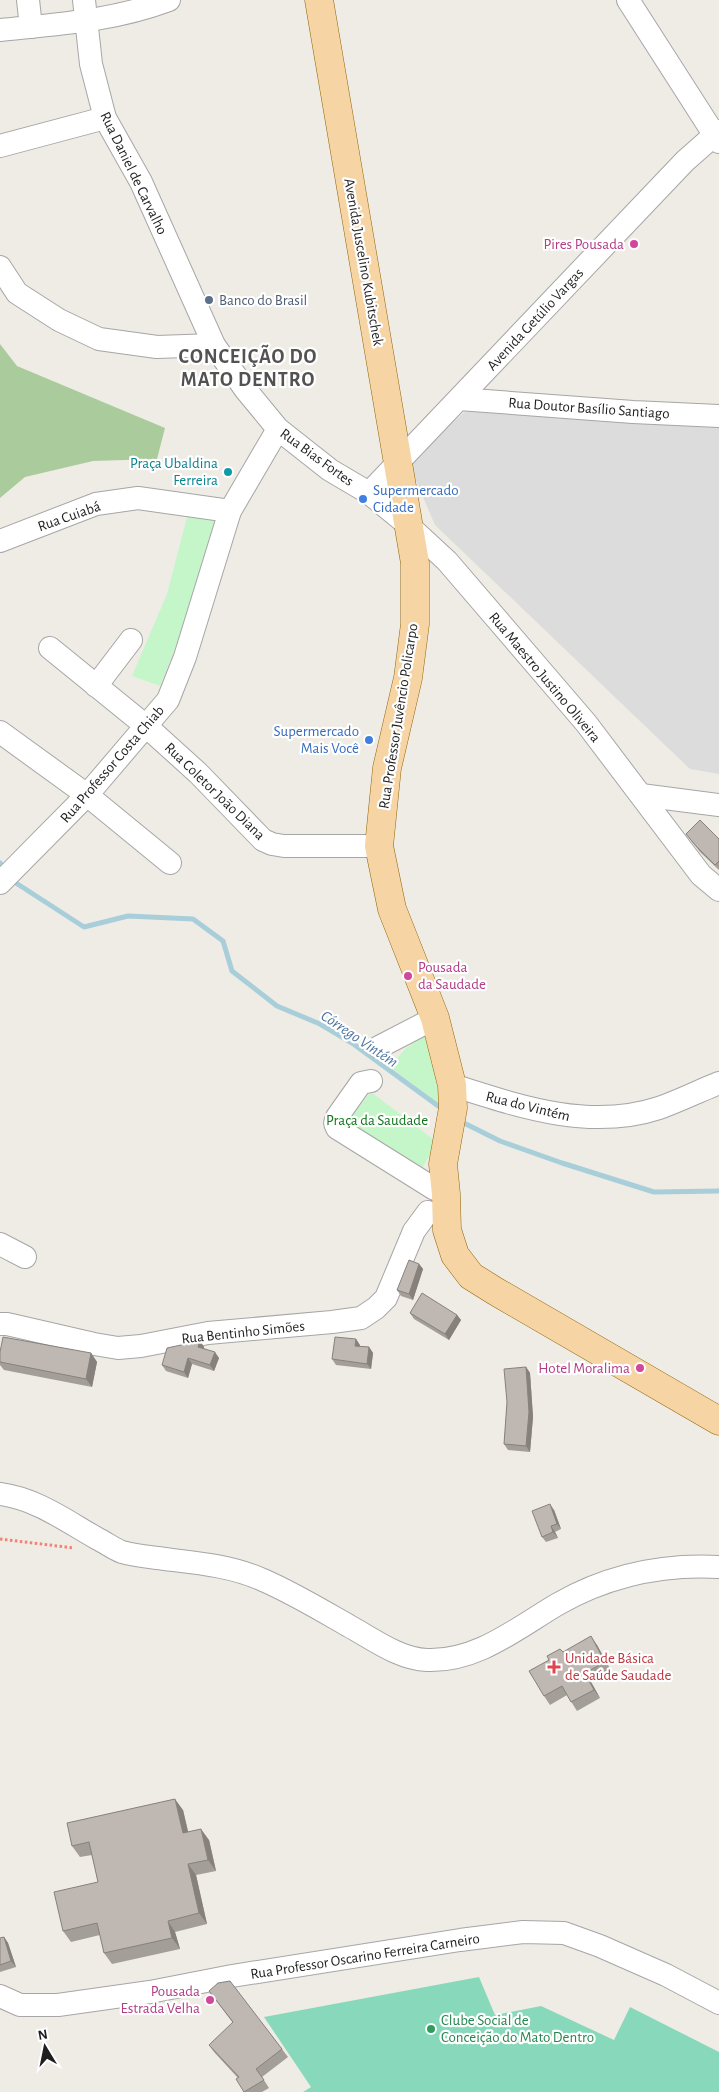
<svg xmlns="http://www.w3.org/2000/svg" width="719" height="2092" viewBox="0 0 719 2092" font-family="'Alegreya Sans',sans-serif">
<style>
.residential{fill:#dddcdc}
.forest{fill:#aacc9d}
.park{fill:#c5f6ca}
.pitch{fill:#88d9bb}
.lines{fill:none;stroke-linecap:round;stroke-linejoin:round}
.stream{stroke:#a8ceda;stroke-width:5}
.minor-casing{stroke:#a6a6a6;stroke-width:24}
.major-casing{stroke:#906609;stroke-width:29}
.path{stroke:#f18374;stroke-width:3;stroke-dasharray:2.5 2.5;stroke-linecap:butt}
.minor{stroke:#fff;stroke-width:22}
.major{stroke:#f6d4a3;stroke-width:28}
.wall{fill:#a49e99}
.shaded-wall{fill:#86817d}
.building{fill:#bfb8b2;stroke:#86817d}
.hotel-dot{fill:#d1479c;stroke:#fff;stroke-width:2}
.service-dot{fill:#5c6f8a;stroke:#fff;stroke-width:2}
.culture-dot{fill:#0f9aa8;stroke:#fff;stroke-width:2}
.shop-dot{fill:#3f7fe0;stroke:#fff;stroke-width:2}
.health-dot{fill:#e0444e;stroke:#fff;stroke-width:2}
.leisure-dot{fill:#2e9e5b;stroke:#fff;stroke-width:2}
.labels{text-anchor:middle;stroke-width:4.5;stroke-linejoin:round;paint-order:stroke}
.street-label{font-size:15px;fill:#1f1f1f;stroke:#fff}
.hotel-label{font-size:15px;fill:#b23c85;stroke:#fff;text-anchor:end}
.service-label{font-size:15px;fill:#4e5e75;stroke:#fff;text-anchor:start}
.culture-label{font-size:15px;fill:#0d838f;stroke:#fff;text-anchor:end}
.shop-label{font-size:15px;fill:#366cbe;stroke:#fff;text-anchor:start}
.park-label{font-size:15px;fill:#12771c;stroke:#fff}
.health-label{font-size:15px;fill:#be3a42;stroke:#fff;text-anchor:start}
.leisure-label{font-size:15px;fill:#27864d;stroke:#fff;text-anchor:start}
.water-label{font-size:16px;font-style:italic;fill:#4e76a1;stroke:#fff}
.district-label{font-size:20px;font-weight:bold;letter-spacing:1px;fill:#525252;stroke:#fff}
</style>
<rect width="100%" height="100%" fill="#efece5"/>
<path class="residential" d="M468,409l251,16v349l-29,-5 -255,-244 -27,-63z"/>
<path class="forest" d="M0,344l17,22 148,62 -8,31 -64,2 -68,16 -25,21z"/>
<g class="park">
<path d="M187,517l31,2 -23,80 -35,87 -28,-10 35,-82z"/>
<path d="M430,1031l13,76 -53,-40 15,-18z"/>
<path d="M371,1092l66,50 -17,30 -74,-49z"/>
</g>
<path class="pitch" d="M479,1977l16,38 46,-9 73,34 16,-33 89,45v40h-416l8,-5 -47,-70z"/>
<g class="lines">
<g class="stream">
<path d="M0,863l6,7"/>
<path d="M12,879l4,4 68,44 44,-11 65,3 30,22 9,30 45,35 43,18 32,19 93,68"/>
<path d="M460,1121l40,20 62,22 92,29 65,-1"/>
</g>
<defs>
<g id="minor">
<path d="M28,0l3,27"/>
<path d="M84,0l7,64 14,54 36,64 73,163 31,44 33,40 52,41 39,23 39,32 39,36 139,162 115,152 18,15"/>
<path d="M628,0l91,142"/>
<path d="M0,30c59,-6 113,-9 169,-30"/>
<path d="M0,146l105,-28"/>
<path d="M0,267l17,26 42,27 40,19 58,8 57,-2"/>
<path d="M459,399l174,13 86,4"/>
<path d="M369,493l316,-332 34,-30"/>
<path d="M0,541l96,-37 42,-6 92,13"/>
<path d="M50,648l96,78 52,47 65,67 9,4 12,2h95"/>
<path d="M96,686l35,-46"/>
<path d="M0,732l87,63 83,68"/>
<path d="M641,795l78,10"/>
<path d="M0,883l87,-88 81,-95 17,-43 45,-146 48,-82"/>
<path d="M379,1047l56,-29"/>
<path d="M371,1081l-10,2 -24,34 -2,6 2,5 96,60 13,6"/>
<path d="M452,1085c66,21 137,46 207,23 20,-7 40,-17 60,-25"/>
<path d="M0,1244l25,13"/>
<path d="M0,1324h7l87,20 24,4 23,-2 67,-13 124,-11 29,-4 15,-10 10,-10 28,-67 14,-19"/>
<path d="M0,1494c37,5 66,27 98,45 8,4 16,10 24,13 13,4 29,5 43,7 33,4 67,7 98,21 30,13 58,30 86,46 24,13 50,33 78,34 50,2 90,-32 131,-56 49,-28 105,-40 161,-37"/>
<path d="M0,1996l20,9h38l92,-13 82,-16 228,-36 63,-8 41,1 36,13 66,29 53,28"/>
</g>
<path id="major" d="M319,0l96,563v61l-7,54 -21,90 -8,78 13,63 43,109 17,67 1,23 -10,56 3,30 1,36 8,25 16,21 24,15 224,130"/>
</defs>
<use href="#minor" class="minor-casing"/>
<use href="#major" class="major-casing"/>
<path class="path" d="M0,1539l74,9"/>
<use href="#minor" class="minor"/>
<use href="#major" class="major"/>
</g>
<g class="wall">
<path d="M686,834l33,5v31l-19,-18z"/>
<path d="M419,1264l4,5 -10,31 -12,-4 -4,-6z"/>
<path d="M410,1313l47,2 4,5 -12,20 -35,-21z"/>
<path d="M356,1339l4,7 9,1 4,6 -2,16 -35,-4 -4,-6z"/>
<path d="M200,1341l4,6v1l15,10 -5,13 -22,-7 -4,14 -22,-7 -4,-6z"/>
<path d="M0,1352l91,1 6,9 -5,25 -88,-17 -4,-5z"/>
<path d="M526,1367l4,6 3,44 -3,35 -22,-2 -4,-6 3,-42z"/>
<path d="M554,1510l7,19 -6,3 3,6 -12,4 -4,-5z"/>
<path d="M597,1645l14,26 -20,11 9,16 -23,13 -10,-16 -17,10 -6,-9 19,-44z"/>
<path d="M183,1810l5,22 21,8 7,31 -20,4 11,49 -32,8 5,17 -68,15 -8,-11 -4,-18 -29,7 -8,-11 35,-49 -6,-27 -12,2 -8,-11z"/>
<path d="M4,1937l4,6 8,24 -16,5v-34z"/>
<path d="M209,1991l73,58 6,8 -26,20 7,11 -7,4h-18l-6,-14 -24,-26 -5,-7 24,-22z"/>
</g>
<g class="shaded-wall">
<path d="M419,1264l4,5 -10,31 -4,-6z"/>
<path d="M457,1315l4,5 -12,20 -4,-6z"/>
<path d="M356,1339l4,6 -1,6 -4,-5z"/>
<path d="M200,1341l4,6 -2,5 -4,-5z"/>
<path d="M369,1347l4,6 -2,16 -4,-5z"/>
<path d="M215,1352l4,6 -5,13 -4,-6z"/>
<path d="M91,1353l6,9 -5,25 -6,-8z"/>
<path d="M188,1358l4,6 -4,14 -4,-6z"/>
<path d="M526,1367l4,6 3,44 -3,35 -4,-6z"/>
<path d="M550,1504l4,6 7,19 -4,-5z"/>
<path d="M551,1526l4,6 3,6 -5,-6z"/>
<path d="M591,1636l6,9 14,26 -6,-9z"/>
<path d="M585,1673l6,9 9,16 -6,-8z"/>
<path d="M175,1799l8,11 8,34 -8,-11z"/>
<path d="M201,1829l8,11 7,31 -8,-11z"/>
<path d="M188,1864l8,11 11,49 -8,-11z"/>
<path d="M168,1921l7,11 5,17 -8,-11z"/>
<path d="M4,1937l4,6 8,24 -5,-6z"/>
</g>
<g class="building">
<path d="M700,820l19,19v22l-4,4 -19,-19 -10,-12z"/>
<path d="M409,1260l10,4 -10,30 -12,-4z"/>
<path d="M422,1293l35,22 -12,19 -35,-21z"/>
<path d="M3,1337l88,16 -5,26 -86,-17v-10z"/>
<path d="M335,1337l21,2 -1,7 14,1 -2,17 -35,-5z"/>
<path d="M200,1341l-2,6 17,5 -5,13 -22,-7 -4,14 -22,-7 5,-17z"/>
<path d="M526,1367l3,45 -3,34 -22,-2 3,-42 -3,-33z"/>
<path d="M550,1504l7,20 -6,2 2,6 -11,5 -10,-26z"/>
<path d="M591,1636l14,26 -20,11 9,17 -23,12 -9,-16 -18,10 -15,-25 20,-11 -2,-4 13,-7 3,3z"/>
<path d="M175,1799l8,34 18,-4 7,31 -20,4 11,49 -31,8 4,17 -68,15 -7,-30 -34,8 -9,-39 44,-10 -9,-40 -17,4 -5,-23z"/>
<path d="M4,1937l7,24 -11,4v-27z"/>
<path d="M230,1981l52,68 -26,20 8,11 -20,12 -8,-13 3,-2 -30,-32 24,-23 -24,-31 9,-8z"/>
</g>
<g class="hotel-dot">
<circle cx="634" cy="244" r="5"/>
<circle cx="408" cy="976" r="5"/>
<circle cx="640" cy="1368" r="5"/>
<circle cx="210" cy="2000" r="5"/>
</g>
<circle class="service-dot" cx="209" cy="300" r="5"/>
<circle class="culture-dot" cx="228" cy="472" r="5"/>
<g class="shop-dot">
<circle cx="363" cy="499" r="5"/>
<circle cx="369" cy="740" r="5"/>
</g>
<path class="health-dot" d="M551.5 1659.5h5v5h5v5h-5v5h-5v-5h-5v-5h5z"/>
<circle class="leisure-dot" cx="431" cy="2029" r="5"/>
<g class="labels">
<g class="street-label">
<text transform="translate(134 173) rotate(64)" y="5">Rua Daniel de Carvalho</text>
<text transform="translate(364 262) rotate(80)" y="5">Avenida Juscelino Kubitschek</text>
<text transform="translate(535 319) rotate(-47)" y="5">Avenida Getúlio Vargas</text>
<text transform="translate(589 408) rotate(4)" y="5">Rua Doutor Basílio Santiago</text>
<text transform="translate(317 457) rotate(36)" y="5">Rua Bias Fortes</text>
<text transform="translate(69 516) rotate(-19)" y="5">Rua Cuiabá</text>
<text transform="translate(545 677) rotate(50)" y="5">Rua Maestro Justino Oliveira</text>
<text transform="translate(398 716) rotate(-81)" y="5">Rua Professor Juvêncio Policarpo</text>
<text transform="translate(112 764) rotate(-49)" y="5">Rua Professor Costa Chiab</text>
<text transform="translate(215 791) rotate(44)" y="5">Rua Coletor João Diana</text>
<text transform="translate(528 1106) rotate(14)" y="5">Rua do Vintém</text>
<text transform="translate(243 1332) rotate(-6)" y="5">Rua Bentinho Simões</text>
<text transform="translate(365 1956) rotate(-9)" y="5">Rua Professor Oscarino Ferreira Carneiro</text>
</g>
<g class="hotel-label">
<text x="624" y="249">Pires Pousada</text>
<text x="418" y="972" text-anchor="start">Pousada<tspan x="418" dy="17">da Saudade</tspan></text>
<text x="630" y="1373">Hotel Moralima</text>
<text x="200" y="1996">Pousada<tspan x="200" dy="17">Estrada Velha</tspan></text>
</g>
<g class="service-label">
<text x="219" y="305">Banco do Brasil</text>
</g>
<g class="culture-label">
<text x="218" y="468">Praça Ubaldina<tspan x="218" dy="17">Ferreira</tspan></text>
</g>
<g class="shop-label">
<text x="373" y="495">Supermercado<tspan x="373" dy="17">Cidade</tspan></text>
<text x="359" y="736" text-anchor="end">Supermercado<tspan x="359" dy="17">Mais Você</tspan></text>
</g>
<g class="park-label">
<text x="377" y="1125">Praça da Saudade</text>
</g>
<g class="health-label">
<text x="565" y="1663">Unidade Básica<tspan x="565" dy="17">de Saúde Saudade</tspan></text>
</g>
<g class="leisure-label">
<text x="441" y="2025">Clube Social de<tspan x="441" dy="17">Conceição do Mato Dentro</tspan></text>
</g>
<g class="water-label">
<text transform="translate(360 1038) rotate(34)" y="6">Córrego Vintém</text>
</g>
<g class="district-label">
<text x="248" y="363">CONCEIÇÃO DO<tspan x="248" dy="23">MATO DENTRO</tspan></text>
</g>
</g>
<g transform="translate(45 2047) rotate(350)" stroke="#ffffff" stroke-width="4" paint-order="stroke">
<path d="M0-4L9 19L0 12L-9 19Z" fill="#1f1f1f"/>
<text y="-8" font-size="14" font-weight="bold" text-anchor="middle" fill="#1f1f1f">N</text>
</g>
</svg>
